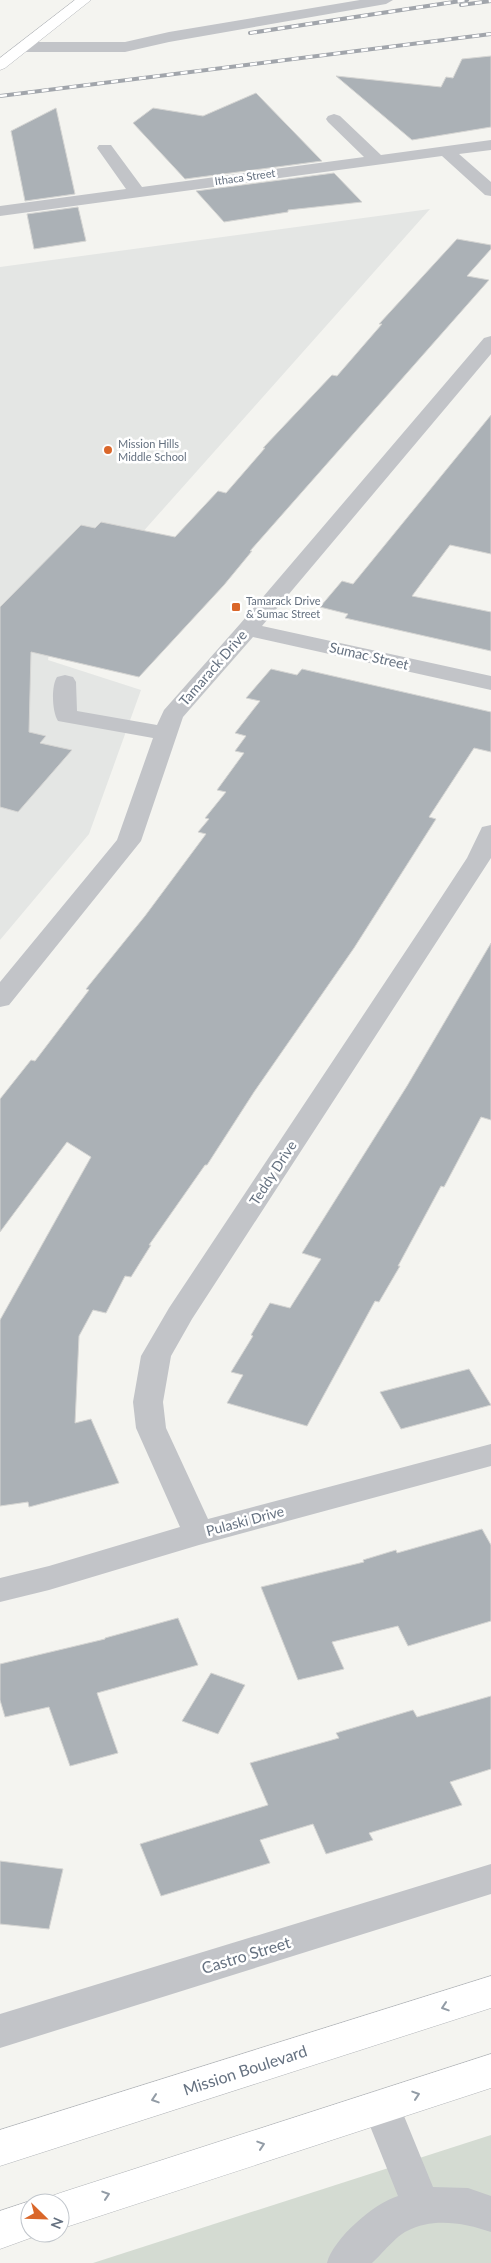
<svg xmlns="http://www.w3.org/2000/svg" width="491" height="2263" viewBox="0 0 491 2263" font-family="Lato,sans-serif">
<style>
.built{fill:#e4e6e4}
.green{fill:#d4dbd2}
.building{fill:#abb1b6;stroke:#d5d5d3}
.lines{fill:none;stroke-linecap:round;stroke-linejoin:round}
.major-casing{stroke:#b3b6ba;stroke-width:1}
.minor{fill:#c2c4c8;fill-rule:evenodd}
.major{fill:#fff;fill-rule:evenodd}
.rail-casing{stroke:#a1a5ab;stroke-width:4}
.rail{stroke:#fff;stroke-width:2.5;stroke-dasharray:7;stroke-linecap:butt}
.oneway{stroke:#939ca6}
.poi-dot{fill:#da672a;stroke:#fff;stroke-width:2}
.labels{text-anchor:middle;stroke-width:5;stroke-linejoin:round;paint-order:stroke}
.far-street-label{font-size:11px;fill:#657180;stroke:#fff}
.far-poi-label{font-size:11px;fill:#657180;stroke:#fff;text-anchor:start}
.street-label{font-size:14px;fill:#657180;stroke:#fff}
.near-street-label{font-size:16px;fill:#657180;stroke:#fff}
</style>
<rect width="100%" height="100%" fill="#f4f4f0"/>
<path class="built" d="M430,209l-378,425 -4,26 93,30 -52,144 -89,106v-673z"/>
<path class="green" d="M491,2135v128h-398z"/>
<g class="building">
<path d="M491,56v71l-79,13 -76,-64 105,11 5,-10 7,1 9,-19z"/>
<path d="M256,93l66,68 -137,18 -52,-56 20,-15 50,8z"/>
<path d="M56,108l19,86 -50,7 -14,-70z"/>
<path d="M334,173l28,29 -74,8v2l-64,10 -28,-31z"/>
<path d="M78,207l8,34 -52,8 -7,-35z"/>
<path d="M457,239l34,6v4l-24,27 22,4 -239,271h2l-28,34 -85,92 -108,-25 -2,80 17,4 -6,7 32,7 -54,62 -18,-5v-200l81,-82 14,3 6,-6 74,15 43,-46 8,2 39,-45h-2l69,-73 5,1 45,-52h-3z"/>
<path d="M491,415v139l-41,-9 -38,51 79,16v39l-146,-33 3,-4 -28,-7 22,-26 11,3z"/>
<path d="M271,669l26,6 5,-6 189,43v40l-17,-4 -45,69 7,2 -82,129 -100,144 -47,73h-2l-56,80h2l-20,32 -6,-1 -19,37 -13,-3 -14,26 -4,87 16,-4 28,64 -90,24 -1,-5 -28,4v-186l91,-163 -24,-15 -67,90v-133l31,-39 4,1 54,-71 -3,-1 59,-73 61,-82 -8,-2 11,-13 -4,-1 21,-26 -9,-2 27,-37 -9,-2 11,-15 -11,-3 25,-32 -14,-3z"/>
<path d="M491,943v177l-10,-3 -37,70 -3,-1 -43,80h2l-21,36 -4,-1 -68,125 -80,-23 16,-28 -12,-3 22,-36 -2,-1 19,-32 20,5 31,-49 -19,-6 105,-167z"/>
<path d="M469,1369l22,36 -90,24 -21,-37z"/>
<path d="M482,1529l9,16v76l-83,25 -10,-20 -66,16 12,27 -46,11 -37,-93 103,-25 -1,-2 33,-10 1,3z"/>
<path d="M178,1618l20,47 -101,28 21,60 -48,13 -21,-59 -44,10 -5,-17v-36l105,-25v-1z"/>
<path d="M211,1673l34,12 -27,49 -36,-13z"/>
<path d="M491,1696v73l-41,13 12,23 -93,28 4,7 -47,14 -13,-30 -53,16 10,23 -109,33 -21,-52 128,-39 -18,-42 89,-25 -3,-5 77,-23 4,7z"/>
<path d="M0,1861l63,8 -14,60 -49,-5z"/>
</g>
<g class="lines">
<defs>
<g id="major">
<path d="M75,0h16l-86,68 -5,2v-12z"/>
<path d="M491,1976v32l-491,158v-36z"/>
<path d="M491,2054v34l-431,141v-26h-16l2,-5 14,-5z"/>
<path d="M30,2201l4,2h-4v30h14l-44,16v-38z"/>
</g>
</defs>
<use href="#major" class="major-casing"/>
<g class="minor">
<path d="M360,0h33l-7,4 -217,38 -44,10h-103l-5,-2 -3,-3 3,-3 5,-2h103l44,-10z"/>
<path d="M334,114l6,2 41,39 110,-15v10l-32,4 32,28v14l-6,-1 -43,-39 -442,60v-10l126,-17 -29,-41 2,-3h12l31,42 222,-30 -36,-35 -2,-3 2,-3z"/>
<path d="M491,336v18l-229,272 229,50v14l-238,-53 -70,80 -42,124 -132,164 -9,2v-25l117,-142 36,-102 -95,-17c-6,-9 -7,-35 -1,-44l8,-2 8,2 3,5 1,29 80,14 7,-15 76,-86 244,-286z"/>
<path d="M491,825v33l-299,461 -21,37 -8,46 3,26 42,91 283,-75v22l-292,79 -150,45 -49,12v-24l49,-12 131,-39 -44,-99 -3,-26 8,-46 28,-48 262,-395 36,-55 15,-31z"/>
<path d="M491,1864v30l-491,154v-34z"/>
<path d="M381,2089l14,5 38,93 35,1 23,8v36c-26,-9 -58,-15 -84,-1 -11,5 -25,23 -35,32h-45c6,-24 47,-60 71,-67l-36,-90 5,-12z"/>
</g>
<use href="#major" class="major"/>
<defs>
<g id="rail">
<path d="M461,5l30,-4"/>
<path d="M250,33l217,-33"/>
<path d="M0,96l491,-62"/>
</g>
</defs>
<use href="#rail" class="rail-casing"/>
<use href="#rail" class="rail"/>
</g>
<defs><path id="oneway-chevron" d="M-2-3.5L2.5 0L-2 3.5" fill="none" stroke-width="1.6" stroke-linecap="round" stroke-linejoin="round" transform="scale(1.25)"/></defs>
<g class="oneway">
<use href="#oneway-chevron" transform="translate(445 2007) rotate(162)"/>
<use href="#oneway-chevron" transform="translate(416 2095) rotate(-18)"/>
<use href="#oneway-chevron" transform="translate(155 2099) rotate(162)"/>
<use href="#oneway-chevron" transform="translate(261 2145) rotate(-18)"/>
<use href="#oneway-chevron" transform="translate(106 2195) rotate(-18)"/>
</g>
<g class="poi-dot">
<circle cx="108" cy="450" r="5"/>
<rect x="231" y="602" width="10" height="10" rx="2.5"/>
</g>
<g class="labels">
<g class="far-street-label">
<text transform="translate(245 177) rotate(-8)" y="4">Ithaca Street</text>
</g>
<g class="far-poi-label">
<text x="118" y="448">Mission Hills<tspan x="118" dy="13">Middle School</tspan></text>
<text x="246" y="605">Tamarack Drive<tspan x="246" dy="13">&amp; Sumac Street</tspan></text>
</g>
<g class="street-label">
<text transform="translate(369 656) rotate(13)" y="5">Sumac Street</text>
<text transform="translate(213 668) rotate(-49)" y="5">Tamarack Drive</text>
<text transform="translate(273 1173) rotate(-57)" y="5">Teddy Drive</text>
<text transform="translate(245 1521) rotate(-15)" y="5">Pulaski Drive</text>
</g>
<g class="near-street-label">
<text transform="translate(246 1955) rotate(-17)" y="6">Castro Street</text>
<text transform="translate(245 2070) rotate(-18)" y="6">Mission Boulevard</text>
</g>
</g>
<g transform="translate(45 2218) rotate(113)"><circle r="24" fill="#ffffff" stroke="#c1c6cc"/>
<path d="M0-4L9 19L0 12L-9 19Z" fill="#da672a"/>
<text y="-8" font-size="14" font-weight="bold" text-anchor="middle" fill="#657180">N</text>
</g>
</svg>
